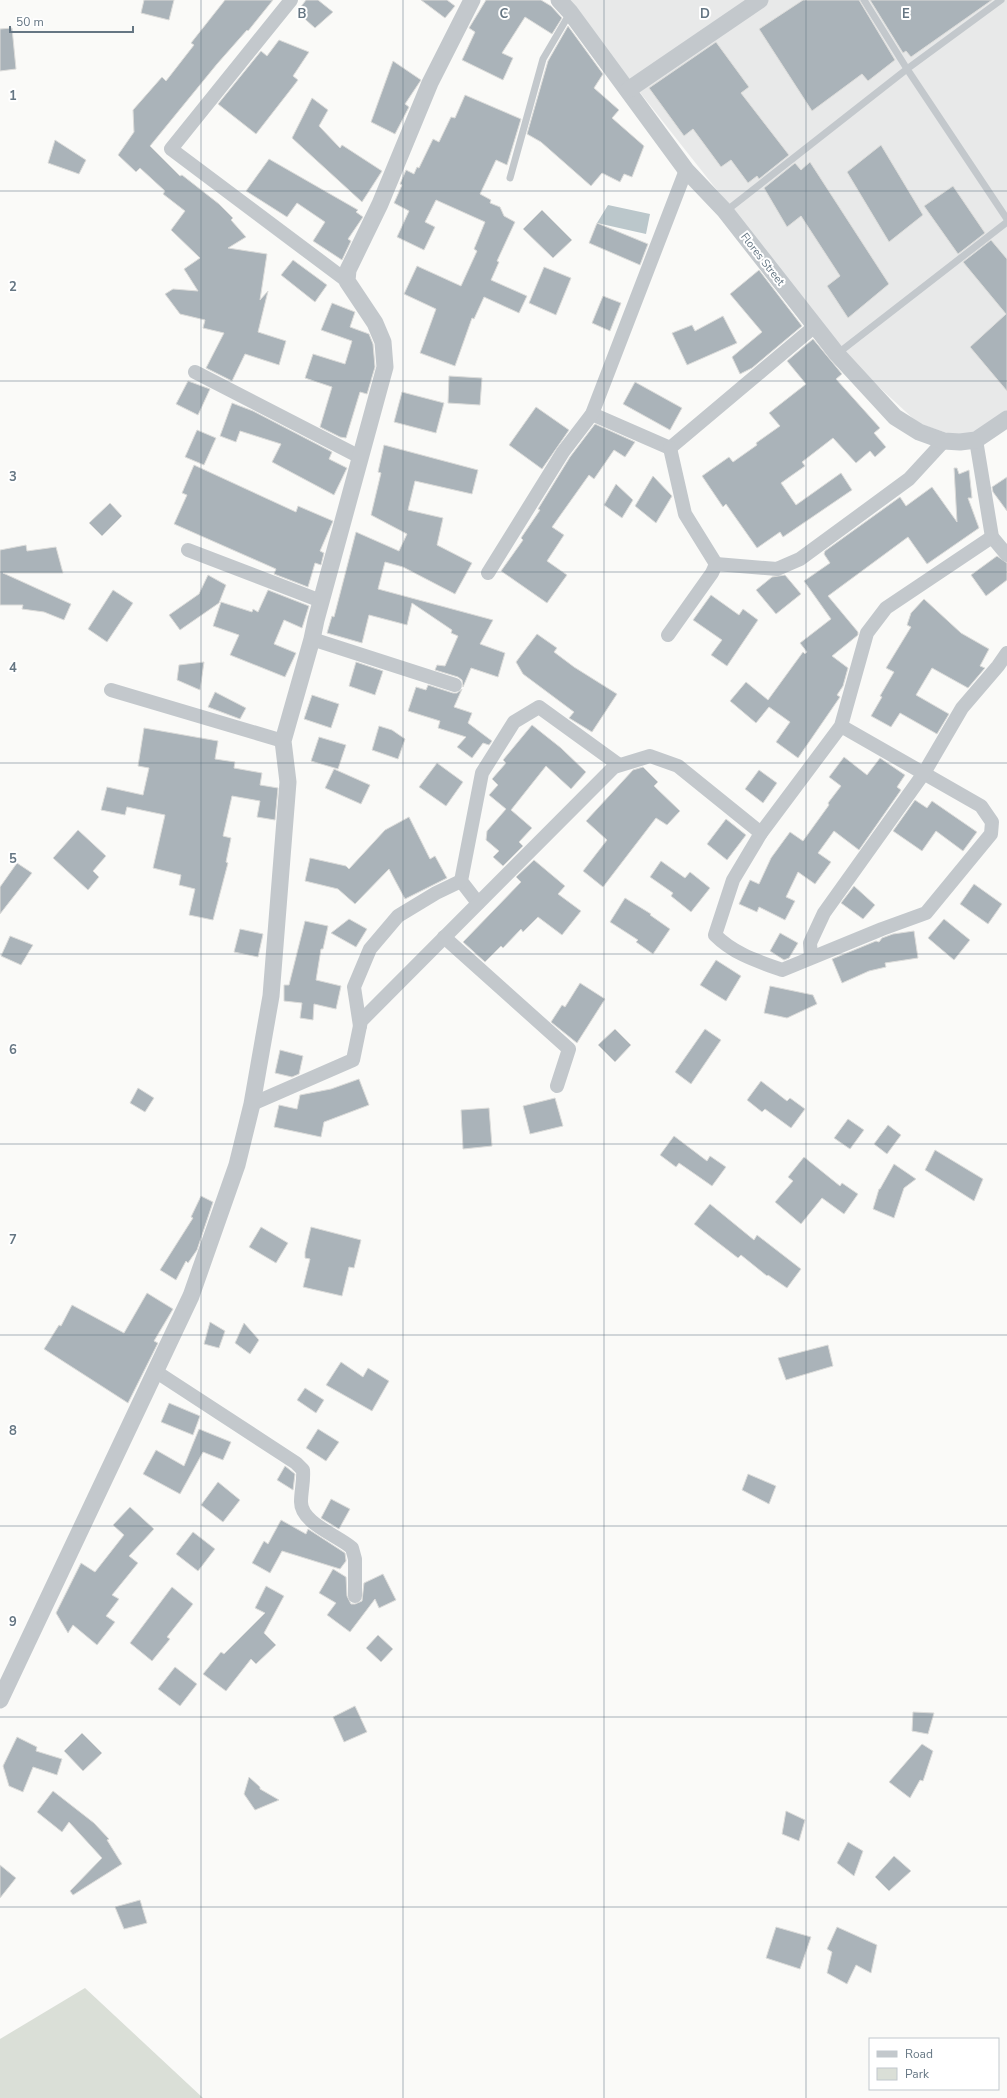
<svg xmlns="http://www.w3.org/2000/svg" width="1007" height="2098" viewBox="0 0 1007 2098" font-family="'Nunito Sans',sans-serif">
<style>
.built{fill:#e8e9e9}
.green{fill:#dadfd7}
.water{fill:#bbc7cb}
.building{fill:#aab3b9;stroke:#dcdcda}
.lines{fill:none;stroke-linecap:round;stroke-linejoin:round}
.service{stroke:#c3c8cc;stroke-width:7}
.minor{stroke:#c3c8cc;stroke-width:14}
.tertiary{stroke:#c3c8cc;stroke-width:17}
.grid{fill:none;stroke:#657683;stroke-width:1;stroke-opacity:0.55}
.labels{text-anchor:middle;stroke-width:4;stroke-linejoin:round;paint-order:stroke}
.street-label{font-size:11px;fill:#657683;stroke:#fff}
.grid-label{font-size:13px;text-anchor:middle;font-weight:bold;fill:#657683;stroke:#fff;stroke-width:4;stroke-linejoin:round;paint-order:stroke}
</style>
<rect width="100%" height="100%" fill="#fafaf8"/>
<path class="built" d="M567,0h440v412l-43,27 -46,-16 -64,-59z"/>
<path class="green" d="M85,1988l118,110h-203v-59z"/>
<path class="water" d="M608,205l42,9 -4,20 -49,-11z"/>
<g class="building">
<path d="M144,0h30l-5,20 -28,-7z"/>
<path d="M225,0h48l-25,31 -1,-1 -30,34 -67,82 30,30 2,-1 37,29 14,14 -2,2 15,17 -18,11 39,6 -7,46 8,-9 -10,41 28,9 -7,24 -34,-11 -13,27 -26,-13 18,-35 -21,-5 2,-8 -25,-6 -15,-20 8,-5 25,2 -14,-22 16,-11 -29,-28 14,-19 -22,-17 2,-3 -25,-23 -4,4 -18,-17 16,-23 -1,-22 29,-33 4,4 28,-36 -3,-2z"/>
<path d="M306,0h12l15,12 -18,16 -18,-16z"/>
<path d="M421,0h26l8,6 -10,12z"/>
<path d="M486,0h55l10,6 11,12 -10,16 -27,-17 -23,36 11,5 -10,22 -41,-20 13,-28 -6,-4z"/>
<path d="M803,0h56l36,60 -27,21 -6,-7 -50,37 -53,-82z"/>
<path d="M870,0h122l-81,57 -5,-6 -3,2z"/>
<path d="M568,26l35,48 -9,14 25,22 -7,8 32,28 -12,31 -8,-3 -4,8 -18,-9 -11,13 -50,-44 -14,-8 21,-73z"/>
<path d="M12,28l4,41 -16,2v-42z"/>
<path d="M279,40l30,12 -16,24 5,4 -3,4 -39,50 -38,-30 43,-53 6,5z"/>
<path d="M716,42l33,45 -8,6 48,62 -30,24 -2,-3 -9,7 -17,-23 -10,7 -28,-38 -9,7 -35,-48z"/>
<path d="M393,61l28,19 -16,24 4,3 -14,27 -24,-12z"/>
<path d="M465,95l56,24 -14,46 -11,-5 -16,34 11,6 -1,3 10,4 4,9 11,6 -18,39 2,1 -8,18 36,16 -8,17 -35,-16 -10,22 -2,-1 -17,48 -35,-13 16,-44 -32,-15 13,-28 44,20 16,-35 -3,-2 11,-27 -49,-22 -11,22 10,5 -11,23 -27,-13 12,-26 -15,-8 8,-18 -2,-1 6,-14 8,4 3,-7 2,1 14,-29 6,3 12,-25 4,1z"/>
<path d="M312,98l16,12 -9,16 21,22 2,-3 40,26 -20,31 -70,-64z"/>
<path d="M55,140l31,20 -7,14 -31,-11z"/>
<path d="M881,145l42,70 -34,27 -42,-70z"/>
<path d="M269,159l89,51 -2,2 7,5 -15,22 3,2 -9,19 -29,-19 12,-19 -28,-19 -10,14 -41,-26z"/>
<path d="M810,162l79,122 -41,34 -21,-32 13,-10 -39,-60 -14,11 -23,-39 31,-25 6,7z"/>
<path d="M953,186l32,47 -27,21 -34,-48z"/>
<path d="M542,210l30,30 -19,18 -30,-29z"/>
<path d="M597,223l51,21 -8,21 -51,-22z"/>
<path d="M991,240l16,19v132l-37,-44 36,-33 -43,-52z"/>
<path d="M293,260l34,25 -12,17 -34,-27z"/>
<path d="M544,267l27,11 -15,37 -27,-12z"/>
<path d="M759,270l43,56 -50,42 -12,6 -8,-17 30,-25 -32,-38z"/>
<path d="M603,296l18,7 -11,28 -18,-8z"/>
<path d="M332,303l23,9 -5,15 19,7 4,10 2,23 -8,27 -7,-2 -14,46 -6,-1 -20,-10 12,-40 -27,-9 8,-24 32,10 7,-23 -31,-11z"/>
<path d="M723,316l14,27 -50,22 -15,-32 20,-8 3,6z"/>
<path d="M813,339l29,35 -6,5 44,49 -6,5 12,14 -11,10 -5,-6 -14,12 -23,-25 -31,24 3,4 -24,17 15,22 45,-32 11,17 -69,47 -3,-5 -23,16 -31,-44 -3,3 -21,-31 27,-19 4,5 24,-17 -1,-2 24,-17 -11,-13 37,-29 -19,-23z"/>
<path d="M449,376l33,2 -2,27 -32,-2z"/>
<path d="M188,381l22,8 -12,26 -22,-11z"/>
<path d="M635,382l47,26 -12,22 -47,-26z"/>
<path d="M402,392l42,11 -8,30 -42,-11z"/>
<path d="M232,403l21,8 79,41 -3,7 18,9 -13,27 -62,-33 9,-18 -41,-13 -4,11 -16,-6z"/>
<path d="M536,407l33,23 -27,39 -33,-24z"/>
<path d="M595,424l40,18 -10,15 -11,-7 -20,29 -5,-4 -37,52 12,8 -17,26 20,14 -20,28 -46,-32 22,-31 -2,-2 19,-28 -2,-1 32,-52z"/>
<path d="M197,430l19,8 -12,27 -19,-8z"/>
<path d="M384,445l94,25 -6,24 -57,-13 -7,29 35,8 -6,27 35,18 -17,31 -52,-27 -18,-5 -7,27 115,31 -13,24 25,9 -7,24 -27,-9 -8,19 -1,-7 -4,-3 -23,-7 2,-5 8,1 13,-30 -7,-3 1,-3 -40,-27 -5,22 -38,-10 -7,28 -35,-10 5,-17 2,1 22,-85 43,19 8,-17 -36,-19 10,-42 -3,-1z"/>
<path d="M194,465l102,47 2,-6 35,15 -13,30 4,2 -3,12 -6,-2 -7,24 -34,-13 2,-5 -102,-45 13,-29 -5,-2z"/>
<path d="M954,468h3l2,6 10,-4 3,28h-4l11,30 -52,36 -19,-27 -80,59 30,36v3l-26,21 16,12 -5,18 -6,9 3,2 -42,61 -22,-16 14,-20 -21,-15 -13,16 -26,-22 16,-19 22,18 35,-48 2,2 2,-2 -7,-9 31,-24 -27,-38 26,-18 -6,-9 1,-3 75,-54 6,9 26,-19 25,35z"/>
<path d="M653,476l19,20 -16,27 -21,-17z"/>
<path d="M1007,477v34l-14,-19 -1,-5z"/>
<path d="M616,484l17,16 -11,18 -18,-13z"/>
<path d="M110,503l12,13 -20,20 -13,-13z"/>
<path d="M26,545l1,6 29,-4 7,26h-60l68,31 -7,16 -20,-8 -22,-3 1,-4h-23v-55z"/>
<path d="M997,556l10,7v17l-21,16 -15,-21z"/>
<path d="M208,575l18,10 -7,18 -39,27 -11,-15 30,-21z"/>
<path d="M785,575l16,19 -25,20 -20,-24 16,-13z"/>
<path d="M113,590l20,13 -26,39 -19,-13z"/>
<path d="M268,590l41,16 -7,22 -18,-8 -10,24 22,9 -11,24 -55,-22 9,-20 -26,-9 8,-24 31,10 1,-3 5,3z"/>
<path d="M711,595l28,20 4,-6 15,11 -31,46 -16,-11 11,-15 -29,-20z"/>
<path d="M924,599l37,34 28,16 -9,17 5,2 -17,20 -36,-20 -16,27 33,19 -12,20 -37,-21 -9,14 -20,-11 11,-19 -2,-1 14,-24 -8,-4 25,-41 -4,-2 4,-12z"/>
<path d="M537,634l20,14 -3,4 20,15 43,27 -25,38 -23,-14 5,-6 -51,-38 -7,-12z"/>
<path d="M204,662l-4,28 -23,-10 2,-15z"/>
<path d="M356,662l27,9 -8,24 -26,-9z"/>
<path d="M428,685l25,8h4l5,-4 -8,18 18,6 -4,10 24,18 -3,4 -6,-2 -11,15 -15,-11 9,-10 -28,-9 2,-7 -32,-10 8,-24 10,3z"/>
<path d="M215,692l31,16 -6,11 -32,-12z"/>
<path d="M312,695l27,9 -8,24 -27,-9z"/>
<path d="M532,725l29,23 25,24 -15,17 -25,-23 -35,44 21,18 -13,14 4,4 -20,20 -10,-9 6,-6 -13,-11 1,-9 19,-22 -17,-14 9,-10 -6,-6 14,-16 -3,-3z"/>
<path d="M379,726l13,4 13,9 -7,20 -26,-9z"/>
<path d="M144,728l74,13 -3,18 20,3 -1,6 28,5 -2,12 18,3 -3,32 -18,-3 3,-16 -28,-5 -9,40 8,2 -5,24 2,1 -15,57 -24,-5 6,-26 -16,-4 2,-10 -28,-7 12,-53 -38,-8 -2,8 -24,-5 6,-23 36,8 6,-27 -11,-2z"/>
<path d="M319,737l27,8 -8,24 -27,-8z"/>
<path d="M844,757l23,18 13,-17 25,17 -8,12 4,3 -42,60 -25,-19 -16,22 13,9 -16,22 -17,-12 -12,25 9,4 -10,19 -26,-13 -2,5 -18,-8 11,-24 9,4 12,-26 19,-26 13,9 26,-36 -1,-2 13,-17 -12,-9z"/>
<path d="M437,763l26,19 -17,24 -27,-19z"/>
<path d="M643,767l15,15 -4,4 26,25 -13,14 -11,-7 -53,69 -20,-16 24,-31 -21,-19 47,-51z"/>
<path d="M334,769l36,16 -9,19 -36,-16z"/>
<path d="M759,770l18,13 -14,20 -18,-14z"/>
<path d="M915,800l12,8 5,-7 45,31 -14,19 -27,-20 -14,20 -29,-20z"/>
<path d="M409,817l21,42 5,-3 12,22 -42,21 -16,-30 -34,35 -17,-15 -33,-8 5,-23 36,8 3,3 36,-39z"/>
<path d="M726,819l20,16 -19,25 -20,-16z"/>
<path d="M78,830l28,26 -13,15 6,6 -11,13 -35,-32z"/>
<path d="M534,860l31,26 -7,8 23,17 -19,24 -24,-18 -15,15 -2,-3 -18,19 -2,-2 -16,16 -22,-20 58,-60 -5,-5z"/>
<path d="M661,861l24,17 5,-6 20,16 -19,24 -20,-16 2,-3 -23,-16z"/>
<path d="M17,863l15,10 -32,41v-27z"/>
<path d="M974,884l28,20 -14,20 -28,-20z"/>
<path d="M854,886l21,19 -12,14 -22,-16z"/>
<path d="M625,898l26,16 -1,1 20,14 -17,25 -17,-12 2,-2 -28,-18z"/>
<path d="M349,919l18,10 -11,18 -25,-14z"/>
<path d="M944,919l26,21 -16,20 -26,-22z"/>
<path d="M305,921l23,5 -5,23h-2l-5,31 25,6 -5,23 -22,-5 -1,16 -13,-2 2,-15 -18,-2v-16h5z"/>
<path d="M240,929l23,5 -5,23 -24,-5z"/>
<path d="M914,931l4,27 -33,5 1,4 -17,4 -27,12 -10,-24 44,-18 3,1 3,-4 11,-4z"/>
<path d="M780,933l18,10 -9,15 -5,2 -14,-9z"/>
<path d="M10,936l23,9 -12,20 -20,-9z"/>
<path d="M716,960l25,16 -15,25 -26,-16z"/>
<path d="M580,983l25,16 -28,44 -26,-21 11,-17 3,2z"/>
<path d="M770,986l43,9 4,9 -30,14 -23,-5z"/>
<path d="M615,1029l16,16 -16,17 -17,-17z"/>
<path d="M705,1029l16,11 -30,44 -16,-12z"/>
<path d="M280,1050l23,6 -4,18 -7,3 -17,-4z"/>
<path d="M359,1079l10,26 -45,17 -3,15 -47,-10 5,-22 18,4 3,-14 31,-6z"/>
<path d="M761,1081l26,20 3,-3 15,11 -14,19 -26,-19 -3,3 -15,-12z"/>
<path d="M138,1088l16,10 -9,14 -15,-9z"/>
<path d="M555,1098l8,28 -33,8 -7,-28z"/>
<path d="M489,1108l3,38 -29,3 -2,-39z"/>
<path d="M848,1119l16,11 -14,19 -16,-11z"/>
<path d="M888,1125l13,10 -14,19 -13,-10z"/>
<path d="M674,1136l33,25 3,-5 16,11 -14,19 -33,-23 -3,4 -16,-12z"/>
<path d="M935,1150l48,29 -9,22 -49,-31z"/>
<path d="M804,1157l36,29 2,-3 16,11 -14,20 -22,-16 -21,26 -26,-22 18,-21 -5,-4z"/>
<path d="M894,1164l22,15 -12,9 -10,30 -21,-9 6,-20h1z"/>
<path d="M201,1196l12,6 -16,48 -9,13 -2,-2 -10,19 -16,-10 33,-52 -2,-1z"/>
<path d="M710,1204l44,36 3,-5 44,34 -14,19 -19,-13 -1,1 -26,-21 -3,3 -44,-34z"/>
<path d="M261,1227l27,16 -12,20 -27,-16z"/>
<path d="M311,1227l50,13 -7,28 -5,-1 -7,29 -39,-9 7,-28 -5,-1v-6z"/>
<path d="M147,1293l26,16 -19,32 4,2 -30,60 -84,-54 15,-24 2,1 11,-21 52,28z"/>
<path d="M210,1322l15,9 -6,17 -15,-4z"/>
<path d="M244,1323l15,17 -9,14 -15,-11z"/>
<path d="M828,1345l5,21 -47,14 -8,-22z"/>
<path d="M341,1362l22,15 5,-9 21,13 -17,30 -46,-26z"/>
<path d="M305,1388l19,12 -8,13 -19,-13z"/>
<path d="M169,1403l31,13 -7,19 -32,-13z"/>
<path d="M199,1429l32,13 -8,18 -20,-8 -23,42 -37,-20 13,-24 28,16z"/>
<path d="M318,1429l21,13 -13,19 -20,-13z"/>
<path d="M285,1466l10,8 -2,16 -16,-10z"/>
<path d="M748,1474l28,12 -7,18 -27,-14z"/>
<path d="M218,1482l22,18 -17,22 -22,-17z"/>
<path d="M331,1499l19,10 -11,20 -18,-11z"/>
<path d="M130,1507l24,22 -25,27 9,7 -26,32 7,4 -13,17 9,6 -18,23 -24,-20 -5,8 -12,-20 25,-50 14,9 29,-37 -11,-10z"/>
<path d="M281,1520l25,14 2,-5 37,24 1,8 -6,8 -58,-18 -12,22 -18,-10 12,-22 4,3z"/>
<path d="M193,1532l22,17 -17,22 -22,-17z"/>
<path d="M333,1569l13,8 1,19 4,8h4l7,-3 2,-18 19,-9 13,26 -17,8 -4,-9 -25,33 -23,-17 9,-12 -17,-10z"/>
<path d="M266,1586l18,10 -20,37 12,12 -20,19 -5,-5 -25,32 -23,-17 18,-22 3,2 41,-41 -10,-5z"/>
<path d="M172,1587l21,17 -26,33 3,2 -18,22 -22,-18z"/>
<path d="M378,1635l15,14 -12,13 -15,-14z"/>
<path d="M175,1667l22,17 -17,22 -22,-17z"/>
<path d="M355,1706l12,26 -23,10 -11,-25z"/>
<path d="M913,1712l21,1 -6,21 -16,-3z"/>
<path d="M82,1733l20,20 -19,18 -19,-20z"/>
<path d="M17,1737l20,10 -1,4 26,8 -5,16 -24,-8 -10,25 -14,-6 -6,-20z"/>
<path d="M922,1744l11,7 -10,30 -3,-1 -10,18 -21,-16z"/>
<path d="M249,1777l11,10v2l19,11 -24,10 -11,-16z"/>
<path d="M53,1791l41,32 15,16 -2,1 15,24 -49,31 -3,-4 32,-33 -33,-36 -7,10 -25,-20z"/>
<path d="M786,1811l19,9 -6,21 -17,-7z"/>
<path d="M848,1842l15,9 -9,25 -17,-13z"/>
<path d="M894,1856l17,15 -22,20 -14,-14z"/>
<path d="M0,1865l16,13 -16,20z"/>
<path d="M140,1900l7,23 -23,6 -9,-22z"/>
<path d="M776,1927l35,10 -11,32 -34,-11z"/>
<path d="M837,1927l40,18 -6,28 -15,-8 -9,19 -20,-11 5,-21 -5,-3z"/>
</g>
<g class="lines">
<g class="service">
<path d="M1001,0l-94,69 100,150"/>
<path d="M510,178l33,-119 27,-46"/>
<path d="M726,211l181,-142 -43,-69"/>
<path d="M837,354l170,-132"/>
</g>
<g class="minor">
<path d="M291,0l-120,149 176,132"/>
<path d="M195,372l165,85"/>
<path d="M592,414l78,34 145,-122"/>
<path d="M976,440l16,97 15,18"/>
<path d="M670,448l15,66 31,50"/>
<path d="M188,550l133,51"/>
<path d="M488,573l75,-121 29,-38 94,-244"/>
<path d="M668,635l44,-62 4,-9 61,5 23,-10 109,-80 35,-38"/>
<path d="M312,639l143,46"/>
<path d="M111,690l172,51"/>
<path d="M841,726l140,80 11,16 -1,12 -65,79 -44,16 -100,41c-25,-9 -48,-16 -67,-35l18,-55 28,-47 80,-107 26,-93 19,-25 106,-71"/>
<path d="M478,903l-17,-22 21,-108 32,-51 25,-15 80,58"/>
<path d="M444,937l125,112 -12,37"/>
<path d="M811,957l-1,-14 14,-30 100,-140 38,-65 36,-42 9,-13"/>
<path d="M360,1026l-6,-39 16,-38 28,-33 38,-23 25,-12"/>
<path d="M252,1104l101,-44 8,-39 253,-254 36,-11 28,10 83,67"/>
<path d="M155,1371l141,92 7,7c1,11 -2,21 -2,32 0,21 36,33 51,46l3,11v37"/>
</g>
<g class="tertiary">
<path d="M559,0l11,12 116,158 39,41 112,143 58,63 24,15 25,9 16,1 16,-2 31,-21"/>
<path d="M628,90l132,-90"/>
<path d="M0,1700l191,-404 46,-131 15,-61 19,-108 17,-214 -5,-41 29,-102 4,-19 69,-253 -2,-25 -8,-19 -28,-42 1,-11 32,-66 50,-121 42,-83"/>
</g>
</g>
<path class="grid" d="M201,0v2098M403,0v2098M604,0v2098M806,0v2098M0,191h1007M0,381h1007M0,572h1007M0,763h1007M0,954h1007M0,1144h1007M0,1335h1007M0,1526h1007M0,1717h1007M0,1907h1007"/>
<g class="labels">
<g class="street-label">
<text transform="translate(763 259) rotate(52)" y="4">Flores Street</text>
</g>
</g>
<g class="grid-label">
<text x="302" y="18">B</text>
<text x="504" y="18">C</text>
<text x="705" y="18">D</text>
<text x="906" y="18">E</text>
<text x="13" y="100">1</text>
<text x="13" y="291">2</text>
<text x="13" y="481">3</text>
<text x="13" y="672">4</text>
<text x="13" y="863">5</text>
<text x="13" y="1054">6</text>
<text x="13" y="1244">7</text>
<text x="13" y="1435">8</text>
<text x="13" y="1626">9</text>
</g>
<rect x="869" y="2038" width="130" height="52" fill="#ffffff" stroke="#c1c8cd"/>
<rect x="877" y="2051" width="20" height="6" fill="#c3c8cc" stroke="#c1c8cd"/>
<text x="905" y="2058" font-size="12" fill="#657683">Road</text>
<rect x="877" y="2068" width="20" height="12" fill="#dadfd7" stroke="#c1c8cd"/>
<text x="905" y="2078" font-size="12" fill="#657683">Park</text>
<path d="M10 26v6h123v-6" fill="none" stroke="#657683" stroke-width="2"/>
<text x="16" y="26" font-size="12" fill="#657683" stroke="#ffffff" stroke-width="3" paint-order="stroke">50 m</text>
</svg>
